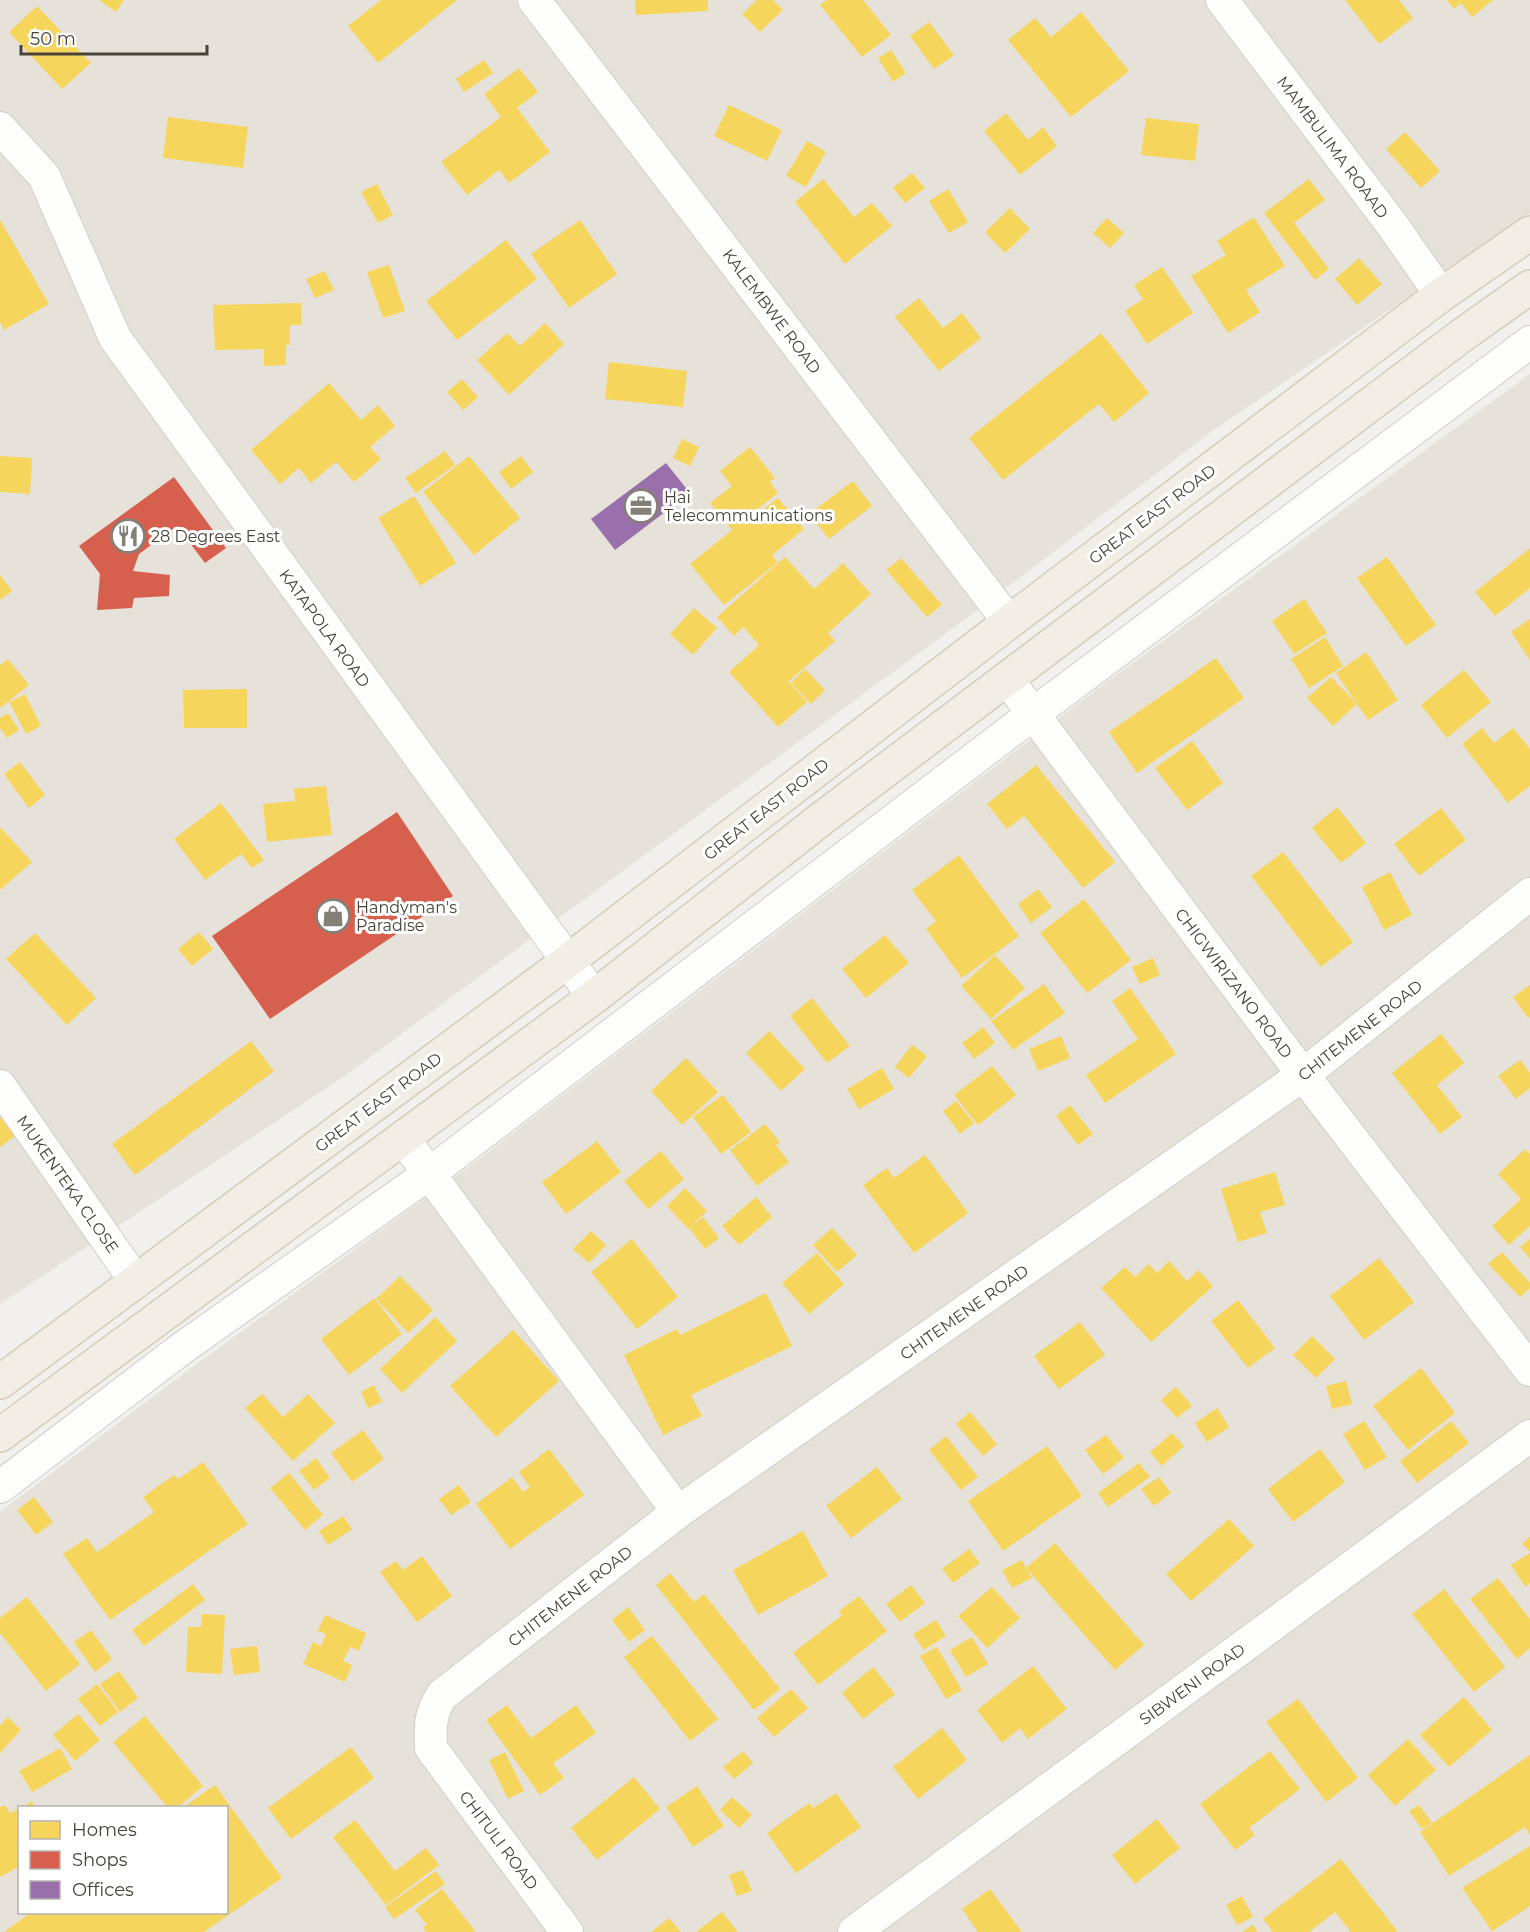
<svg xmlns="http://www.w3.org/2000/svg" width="1530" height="1932" viewBox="0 0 1530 1932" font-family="Montserrat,sans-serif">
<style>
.residential{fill:#e6e2da;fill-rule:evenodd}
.homes{fill:#f6d55c}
.shops{fill:#d6604d}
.offices{fill:#9970ab}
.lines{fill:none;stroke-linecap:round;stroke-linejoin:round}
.minor-casing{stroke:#d0ceca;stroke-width:34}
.major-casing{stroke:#d4ccba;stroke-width:36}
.minor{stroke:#fdfdfc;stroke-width:32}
.major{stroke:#f2eee5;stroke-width:33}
.labels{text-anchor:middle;stroke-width:6;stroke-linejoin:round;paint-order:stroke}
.street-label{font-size:16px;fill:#494238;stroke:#fff}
.poi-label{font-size:16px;fill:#494238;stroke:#fff;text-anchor:start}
</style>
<rect width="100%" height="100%" fill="#f2f0ed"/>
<g class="residential">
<path d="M0,0h1530v214l-319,218 -239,182 -633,466 -339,224z"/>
<path d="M1530,374v1558h-1530v-420l198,-149 273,-198 626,-476zM20,1808h206v104h-206z"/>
</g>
<g class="homes">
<path d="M99,0h25l-8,12z"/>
<path d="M381,0h76l-79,63 -30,-37z"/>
<path d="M635,0h73v11l-72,4z"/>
<path d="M757,0h16l10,10 -23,22 -18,-18z"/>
<path d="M827,0h36l28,35 -29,22 -42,-52z"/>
<path d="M1345,0h54l14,18 -34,26z"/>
<path d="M1447,0h46l-21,17 -11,-14 -7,6z"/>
<path d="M37,6l54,57 -29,26 -53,-57z"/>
<path d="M1081,12l48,59 -58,46 -63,-77 27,-22 16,19z"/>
<path d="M929,22l25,33 -20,14 -24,-33z"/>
<path d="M891,50l15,23 -13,9 -15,-24z"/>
<path d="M484,60l9,13 -29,19 -8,-13z"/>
<path d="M519,68l19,24 -21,16 33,44 -41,31 -10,-13 -32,25 -26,-33 60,-45 -17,-23z"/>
<path d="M729,105l53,25 -15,31 -53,-25z"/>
<path d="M1006,113l22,27 15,-13 14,19 -37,29 -36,-44z"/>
<path d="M168,117l80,10 -5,41 -80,-10z"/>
<path d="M1146,118l53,6 -4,37 -54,-6z"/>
<path d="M1405,132l35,39 -19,17 -35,-39z"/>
<path d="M807,141l19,11 -20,35 -20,-11z"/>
<path d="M912,173l13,15 -20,15 -12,-15z"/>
<path d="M823,179l31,38 18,-14 20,23 -47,38 -50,-62z"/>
<path d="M1309,179l16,21 -31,23 35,46 -14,11 -51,-67z"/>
<path d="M377,184l16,31 -15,8 -17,-31z"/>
<path d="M948,189l20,33 -19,11 -20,-32z"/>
<path d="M1010,208l20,21 -25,24 -20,-21z"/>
<path d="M1254,217l31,49 -39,24 14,22 -32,21 -37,-57 35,-21 -9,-14z"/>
<path d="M1107,218l17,15 -14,15 -17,-15z"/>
<path d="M0,220l49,84 -45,26 -4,-8z"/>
<path d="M580,220l37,54 -48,34 -38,-54z"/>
<path d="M506,240l31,39 -80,61 -31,-39z"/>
<path d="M1359,258l23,26 -25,21 -22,-26z"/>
<path d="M389,265l16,46 -22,7 -16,-46z"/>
<path d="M1162,267l31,46 -46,31 -22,-33 18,-12 -9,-14z"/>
<path d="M325,271l9,19 -19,8 -9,-19z"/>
<path d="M919,298l24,30 19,-15 19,25 -42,33 -44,-54z"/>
<path d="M301,303l1,22h-12v20h-4v20l-22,1v-17l-49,1 -2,-45z"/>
<path d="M545,323l19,21 -55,51 -32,-35 30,-27 13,13z"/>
<path d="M1101,333l48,60 -35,29 -15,-18 -96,76 -34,-42z"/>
<path d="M609,362l78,9 -4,36 -78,-8z"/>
<path d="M462,379l16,18 -15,13 -16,-18z"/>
<path d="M329,383l32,37 17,-15 17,21 -25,21 11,12 -27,23 -18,-20 -25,21 -12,-15 -19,16 -29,-34z"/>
<path d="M682,439l17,8 -9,19 -17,-8z"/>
<path d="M750,447l25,31 -5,4 8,11 -24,19 2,3 22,-17 26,31 -32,26 6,7 -54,43 -34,-41 42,-34 -22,-27 22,-17 -12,-15z"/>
<path d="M445,451l10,14 -39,28 -11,-15z"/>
<path d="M0,456l32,2 -2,36 -30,-2z"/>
<path d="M469,456l51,62 -46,37 -51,-63z"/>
<path d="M521,456l12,16 -22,17 -12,-17z"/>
<path d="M853,481l19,25 -43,33 -20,-25z"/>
<path d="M414,496l42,67 -36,23 -42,-68z"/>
<path d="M1530,548v40l-35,28 -20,-24z"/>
<path d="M785,557l29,32 29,-26 28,31 -43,39 7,8 -46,40 -2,-1 20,22 -29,25 -49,-55 30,-27 -16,-18 -9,9 -17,-19z"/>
<path d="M1387,557l49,68 -30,21 -49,-68z"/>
<path d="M901,558l41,47 -15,12 -41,-47z"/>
<path d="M0,575l12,16 -12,9z"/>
<path d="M1304,599l23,34 -33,21 -22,-33z"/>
<path d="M694,608l23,20 -24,27 -23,-21z"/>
<path d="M1530,619v41l-19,-28z"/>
<path d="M1325,637l18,29 -34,22 -18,-29z"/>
<path d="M1366,652l32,48 -30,20 -32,-47z"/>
<path d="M1216,658l28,40 -107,75 -28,-41z"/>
<path d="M8,659l21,26 -29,23v-43z"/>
<path d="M805,669l20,21 -14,14 -20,-21z"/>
<path d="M1464,670l27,32 -44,36 -26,-33z"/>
<path d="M1331,677l26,27 -24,22 -26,-28z"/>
<path d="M247,689v39h-63l-1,-38z"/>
<path d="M25,694l16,32 -15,8 -17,-32z"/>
<path d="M8,713l11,17 -12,8 -7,-10v-10z"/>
<path d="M1482,728l12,15 19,-15 17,21v37l-22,17 -46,-59z"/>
<path d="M1192,741l31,42 -36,27 -32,-42z"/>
<path d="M20,762l25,33 -16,13 -25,-34z"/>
<path d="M1036,765l79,97 -32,26 -59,-72 -17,13 -20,-25z"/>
<path d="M326,786l6,49 -65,7 -4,-38 32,-3 -1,-12z"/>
<path d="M221,803l43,57 -12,8 -11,-14 -36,26 -31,-41z"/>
<path d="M1337,807l29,36 -25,20 -29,-35z"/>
<path d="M1441,808l25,32 -47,36 -25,-32z"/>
<path d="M0,827l32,35 -32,28z"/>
<path d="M1283,852l70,90 -32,25 -70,-91z"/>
<path d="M959,855l60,81 -57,42 -36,-49 10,-8 -24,-31z"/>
<path d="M1390,872l22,43 -28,15 -22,-43z"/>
<path d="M1038,889l14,18 -21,16 -13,-19z"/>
<path d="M1084,899l47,61 -44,33 -47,-60z"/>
<path d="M199,932l14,17 -21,17 -14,-17z"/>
<path d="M35,933l61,65 -29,27 -61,-66z"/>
<path d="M885,935l24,28 -43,35 -24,-29z"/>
<path d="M995,955l30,33 -34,31 -30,-33z"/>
<path d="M1153,958l7,17 -20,9 -8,-17z"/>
<path d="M1044,984l21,29 -52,37 -22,-29z"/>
<path d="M1530,985v32l-2,1 -15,-21z"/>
<path d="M1130,988l46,66 -71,49 -19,-28 52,-36 -26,-38z"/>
<path d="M812,998l38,48 -23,17 -37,-47z"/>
<path d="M983,1027l12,16 -21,16 -12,-16z"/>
<path d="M769,1031l36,38 -24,22 -35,-38z"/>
<path d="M1441,1034l23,29 -27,22 25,32 -22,17 -48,-61z"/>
<path d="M1061,1036l9,22 -32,13 -9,-22z"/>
<path d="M251,1041l23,30 -139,104 -23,-31z"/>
<path d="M912,1045l15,11 -18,22 -14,-11z"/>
<path d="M686,1058l32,34 -36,33 -31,-34z"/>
<path d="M1520,1060l10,13v15l-14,11 -18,-23z"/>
<path d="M992,1066l24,29 -38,30 -24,-30z"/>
<path d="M882,1068l12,21 -35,20 -12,-20z"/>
<path d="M723,1095l28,37 -30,22 -28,-37z"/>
<path d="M956,1101l18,22 -14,11 -17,-23z"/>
<path d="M1070,1105l23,29 -15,11 -22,-29z"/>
<path d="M0,1117l15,19 -15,11z"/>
<path d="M765,1124l15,18 -4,3 13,17 -32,24 -27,-36z"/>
<path d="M597,1141l24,31 -55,42 -24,-32z"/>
<path d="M1525,1149l5,5v72l-21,19 -17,-19 29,-27 -23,-25z"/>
<path d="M661,1151l23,28 -36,30 -24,-28z"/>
<path d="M925,1155l43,58 -54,40 -51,-68 24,-17 7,10z"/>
<path d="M1275,1172l10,33 -25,7 7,21 -29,9 -17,-53z"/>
<path d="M685,1188l22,23 -19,18 -21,-23z"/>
<path d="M756,1197l16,20 -33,28 -17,-19z"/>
<path d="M703,1217l16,21 -14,11 -16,-21z"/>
<path d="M832,1228l25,27 -20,17 -24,-27z"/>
<path d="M591,1231l15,14 -17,18 -16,-14z"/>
<path d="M632,1239l46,58 -41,32 -46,-57z"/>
<path d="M1530,1239v20l-10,-12z"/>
<path d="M1502,1252l28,31v5l-10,9 -32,-33z"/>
<path d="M817,1253l27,31 -35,30 -27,-31z"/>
<path d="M1379,1258l35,44 -50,38 -34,-44z"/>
<path d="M1169,1261l18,20 11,-11 15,16 -62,56 -50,-54 24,-21 10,10 14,-13 8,9z"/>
<path d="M400,1276l33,34 -25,23 -32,-34z"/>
<path d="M766,1293l26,53 -101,49 11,21 -39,19 -39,-80 53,-26 3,6z"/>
<path d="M374,1298l28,36 -53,41 -28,-36z"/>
<path d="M1238,1300l37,48 -27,20 -37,-47z"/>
<path d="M435,1317l22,24 -55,52 -22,-24z"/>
<path d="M1080,1322l25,33 -46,34 -25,-33z"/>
<path d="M513,1330l46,51 -63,56 -46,-51z"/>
<path d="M1312,1336l23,23 -19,19 -23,-23z"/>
<path d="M1421,1368l34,45 -47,37 -35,-44z"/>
<path d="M1346,1381l6,23 -20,5 -6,-23z"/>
<path d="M374,1385l8,17 -14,6 -7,-16z"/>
<path d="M1176,1387l16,19 -15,12 -16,-18z"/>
<path d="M262,1394l21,23 25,-23 27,29 -42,38 -48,-53z"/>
<path d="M1217,1408l12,19 -22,15 -12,-19z"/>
<path d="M970,1412l27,32 -14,12 -27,-32z"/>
<path d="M1364,1421l23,36 -22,13 -22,-36z"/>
<path d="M1451,1421l18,22 -52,40 -17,-22z"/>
<path d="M363,1430l21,29 -32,23 -21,-29z"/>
<path d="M1172,1433l12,13 -22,20 -12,-14z"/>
<path d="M1106,1435l18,23 -21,16 -18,-24z"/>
<path d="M946,1436l32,41 -17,13 -32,-40z"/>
<path d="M1047,1446l35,50 -79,55 -35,-50z"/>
<path d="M549,1449l35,46 -74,54 -34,-45 36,-27 11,15 7,-5 -11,-15z"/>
<path d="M1320,1449l25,33 -52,40 -25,-33z"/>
<path d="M316,1458l14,20 -16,12 -15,-19z"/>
<path d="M203,1462l45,62 -138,96 -47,-66 24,-16 10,14 57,-40 -11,-15 31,-22 4,4z"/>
<path d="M1139,1463l11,14 -42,30 -10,-14z"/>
<path d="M877,1467l25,32 -51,39 -25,-32z"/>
<path d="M289,1473l34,42 -18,15 -35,-42z"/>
<path d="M1159,1477l12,16 -17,13 -13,-17z"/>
<path d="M459,1485l12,17 -20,13 -12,-16z"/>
<path d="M34,1497l19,25 -17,13 -19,-25z"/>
<path d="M343,1516l9,13 -24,16 -9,-14z"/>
<path d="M1229,1519l25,27 -63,55 -25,-27z"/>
<path d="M803,1531l25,45 -70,39 -25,-45z"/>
<path d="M1530,1536v16l-8,-8z"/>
<path d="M1055,1543l89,102 -29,25 -89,-102 6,10 -20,10 -10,-18 20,-10 4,8z"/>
<path d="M969,1549l11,14 -27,20 -11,-14z"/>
<path d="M1530,1553v30l-5,4 -14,-22z"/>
<path d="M422,1556l30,40 -35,26 -37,-50 16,-11 7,9z"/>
<path d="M670,1573l24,29 10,-8 76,95 -26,21 -98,-125z"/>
<path d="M1498,1578l32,41v29l-13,11 -47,-60z"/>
<path d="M193,1584l12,16 -61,46 -12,-16z"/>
<path d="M911,1585l14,18 -25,19 -14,-18z"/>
<path d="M992,1587l28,31 -33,30 -29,-32z"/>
<path d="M1444,1589l61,78 -31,25 -62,-78z"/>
<path d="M859,1596l28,35 -69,54 -25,-32 49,-38 -3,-4z"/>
<path d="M27,1597l53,67 -34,27 -46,-58v-15z"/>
<path d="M628,1607l17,23 -16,12 -17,-22z"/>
<path d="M202,1614l23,1 -3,59 -36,-2 2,-45h13z"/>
<path d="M325,1615l41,18 -7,18 -9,-4 -7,14 9,4 -7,17 -42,-18 10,-22 8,4 5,-12 -8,-3z"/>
<path d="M936,1620l10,16 -22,14 -11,-16z"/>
<path d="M91,1630l21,29 -17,13 -21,-30z"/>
<path d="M652,1636l66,83 -28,22 -66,-84z"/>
<path d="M972,1637l16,27 -22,13 -16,-27z"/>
<path d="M257,1646l3,26 -26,3 -4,-26z"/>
<path d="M937,1647l25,43 -16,9 -26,-43z"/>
<path d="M1033,1666l34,43 -39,30 -8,-11 -18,15 -25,-33z"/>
<path d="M873,1667l22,27 -32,25 -21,-26z"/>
<path d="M119,1671l19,27 -18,14 -20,-28z"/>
<path d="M97,1684l21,28 -18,14 -22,-27z"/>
<path d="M791,1689l17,19 -34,29 -17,-19z"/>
<path d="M1464,1697l28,33 -43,37 -29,-32z"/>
<path d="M1298,1699l60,79 -32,24 -60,-80z"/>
<path d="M507,1705l24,33 45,-33 20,28 -43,30 11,15 -24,17 -54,-75z"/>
<path d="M78,1714l22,26 -25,21 -22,-26z"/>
<path d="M145,1716l58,70 -26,22h-9l-55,-66z"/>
<path d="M8,1717l13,13 -21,23v-28z"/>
<path d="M942,1728l25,32 -49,39 -25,-32z"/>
<path d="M1408,1739l28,31 -41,36 -27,-31z"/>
<path d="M351,1747l23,31 -83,61 -23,-31z"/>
<path d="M60,1748l12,21 -40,23 -13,-21z"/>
<path d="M743,1751l10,12 -19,16 -11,-12z"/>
<path d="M1270,1751l30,38 -51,39 6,7 -20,15 -35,-46z"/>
<path d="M505,1752l19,39 -16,8 -19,-39z"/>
<path d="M1530,1755v80l-5,-8 -76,49 -29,-44z"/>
<path d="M634,1777l26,32 -63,51 -26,-32z"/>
<path d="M215,1785l67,93 -78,54h-200l28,-20h194v-104h-44z"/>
<path d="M697,1786l27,40 -31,21 -27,-40z"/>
<path d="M836,1793l25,34 -65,46 -29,-40 42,-30 4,5z"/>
<path d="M732,1797l20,18 -13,13 -19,-18z"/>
<path d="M32,1801l3,7h-15z"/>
<path d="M5,1805l5,8 10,-5v58l-20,11v-70z"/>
<path d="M1419,1805l13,18 -10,6 -13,-18z"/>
<path d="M1157,1819l23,29 -45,36 -23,-29z"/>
<path d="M355,1820l40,51 31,-23 13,17 -53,40 -53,-68z"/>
<path d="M1530,1846v60l-38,25 -30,-43z"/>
<path d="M1341,1859l57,73h-47l-16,-20 -26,20h-36l-10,-13z"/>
<path d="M743,1870l9,21 -15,5 -8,-21z"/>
<path d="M436,1871l9,13 -51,35 -9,-12z"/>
<path d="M442,1889l34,43h-49l-4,-4 4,-3 -12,-15z"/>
<path d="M990,1889l32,43h-44l-16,-23z"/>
<path d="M1242,1896l11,21 -16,8 -11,-20z"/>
<path d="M722,1912l16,20h-42z"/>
<path d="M669,1918l12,14h-30z"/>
<path d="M1253,1925l5,7h-16z"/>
</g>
<g class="shops">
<path d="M174,477l52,71 -21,15 -28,-37 -38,28 -6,17 37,4 -1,21 -35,2 -2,10 -35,2 3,-36 -21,-28z"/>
<path d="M397,812l56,84 -183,123 -58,-83z"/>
</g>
<path class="offices" d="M666,463l24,30 -75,57 -24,-31z"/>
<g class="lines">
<defs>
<g id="minor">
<path d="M534,0l475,622"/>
<path d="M1222,0l171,226 48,69"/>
<path d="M0,128l44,48 71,162 479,659"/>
<path d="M1007,679l296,396 227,295"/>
<path d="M0,1086l136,196"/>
<path d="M403,1138l275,374"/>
<path d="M0,1487l181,-138 249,-176 603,-459 497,-372"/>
<path d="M567,1932l-136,-184c-1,-22 -1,-34 11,-53l236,-183 625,-437 227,-181"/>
<path d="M854,1932l676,-496"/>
</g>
<g id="major">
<path d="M0,1382l568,-421 441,-339 432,-327 89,-62"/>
<path d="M0,1435l594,-438 231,-181 636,-480 69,-49"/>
</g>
</defs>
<use href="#minor" class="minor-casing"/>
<use href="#major" class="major-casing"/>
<use href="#minor" class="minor"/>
<use href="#major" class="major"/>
</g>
<defs>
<symbol id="office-ring" viewBox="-11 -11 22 22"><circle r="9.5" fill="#fff" stroke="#847f77" stroke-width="1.5"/><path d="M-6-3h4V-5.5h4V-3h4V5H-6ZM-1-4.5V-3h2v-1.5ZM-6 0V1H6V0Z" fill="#847f77"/></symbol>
<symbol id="restaurant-ring" viewBox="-11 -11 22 22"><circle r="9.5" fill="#fff" stroke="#847f77" stroke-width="1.5"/><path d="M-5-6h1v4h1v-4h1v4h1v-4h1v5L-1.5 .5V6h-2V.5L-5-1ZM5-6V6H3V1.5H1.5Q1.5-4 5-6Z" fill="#847f77"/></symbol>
<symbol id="shop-ring" viewBox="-11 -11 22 22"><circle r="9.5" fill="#fff" stroke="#847f77" stroke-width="1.5"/><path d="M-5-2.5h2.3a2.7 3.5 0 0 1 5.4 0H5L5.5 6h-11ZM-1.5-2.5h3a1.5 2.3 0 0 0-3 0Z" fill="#847f77"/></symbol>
</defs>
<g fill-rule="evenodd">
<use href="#office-ring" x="622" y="487" width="38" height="38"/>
<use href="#restaurant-ring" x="109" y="517" width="38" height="38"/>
<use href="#shop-ring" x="314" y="897" width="38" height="38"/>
</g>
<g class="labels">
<g class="street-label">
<text transform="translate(1333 147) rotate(53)" y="6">MAMBULIMA ROAAD</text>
<text transform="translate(772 311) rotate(53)" y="6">KALEMBWE ROAD</text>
<text transform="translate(1152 514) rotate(-37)" y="6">GREAT EAST ROAD</text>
<text transform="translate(325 628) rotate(54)" y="6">KATAPOLA ROAD</text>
<text transform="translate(766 809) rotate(-38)" y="6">GREAT EAST ROAD</text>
<text transform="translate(1234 983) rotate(53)" y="6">CHIGWIRIZANO ROAD</text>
<text transform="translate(1360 1030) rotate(-38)" y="6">CHITEMENE ROAD</text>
<text transform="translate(378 1102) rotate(-37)" y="6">GREAT EAST ROAD</text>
<text transform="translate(68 1184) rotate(55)" y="6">MUKENTEKA CLOSE</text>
<text transform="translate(964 1312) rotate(-35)" y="6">CHITEMENE ROAD</text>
<text transform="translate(570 1596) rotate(-38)" y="6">CHITEMENE ROAD</text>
<text transform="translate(1192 1684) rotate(-36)" y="6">SIBWENI ROAD</text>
<text transform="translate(499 1840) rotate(53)" y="6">CHITULI ROAD</text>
</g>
<g class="poi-label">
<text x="664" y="503">Hai<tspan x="664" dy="18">Telecommunications</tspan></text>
<text x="151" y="542">28 Degrees East</text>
<text x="356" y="913">Handyman's<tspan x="356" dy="18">Paradise</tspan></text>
</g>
</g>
<rect x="18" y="1806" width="210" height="108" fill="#ffffff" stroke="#b6b3af" stroke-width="1.5"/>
<rect x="30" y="1821" width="30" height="18" fill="#f6d55c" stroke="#b6b3af" stroke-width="1.5"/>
<text x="72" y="1836" font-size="18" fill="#494238">Homes</text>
<rect x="30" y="1851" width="30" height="18" fill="#d6604d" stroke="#b6b3af" stroke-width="1.5"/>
<text x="72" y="1866" font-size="18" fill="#494238">Shops</text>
<rect x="30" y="1881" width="30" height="18" fill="#9970ab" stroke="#b6b3af" stroke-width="1.5"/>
<text x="72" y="1896" font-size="18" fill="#494238">Offices</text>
<path d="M21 45v9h186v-9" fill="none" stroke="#494238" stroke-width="3"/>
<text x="30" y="45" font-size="18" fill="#494238" stroke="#ffffff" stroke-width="4.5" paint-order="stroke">50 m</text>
</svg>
